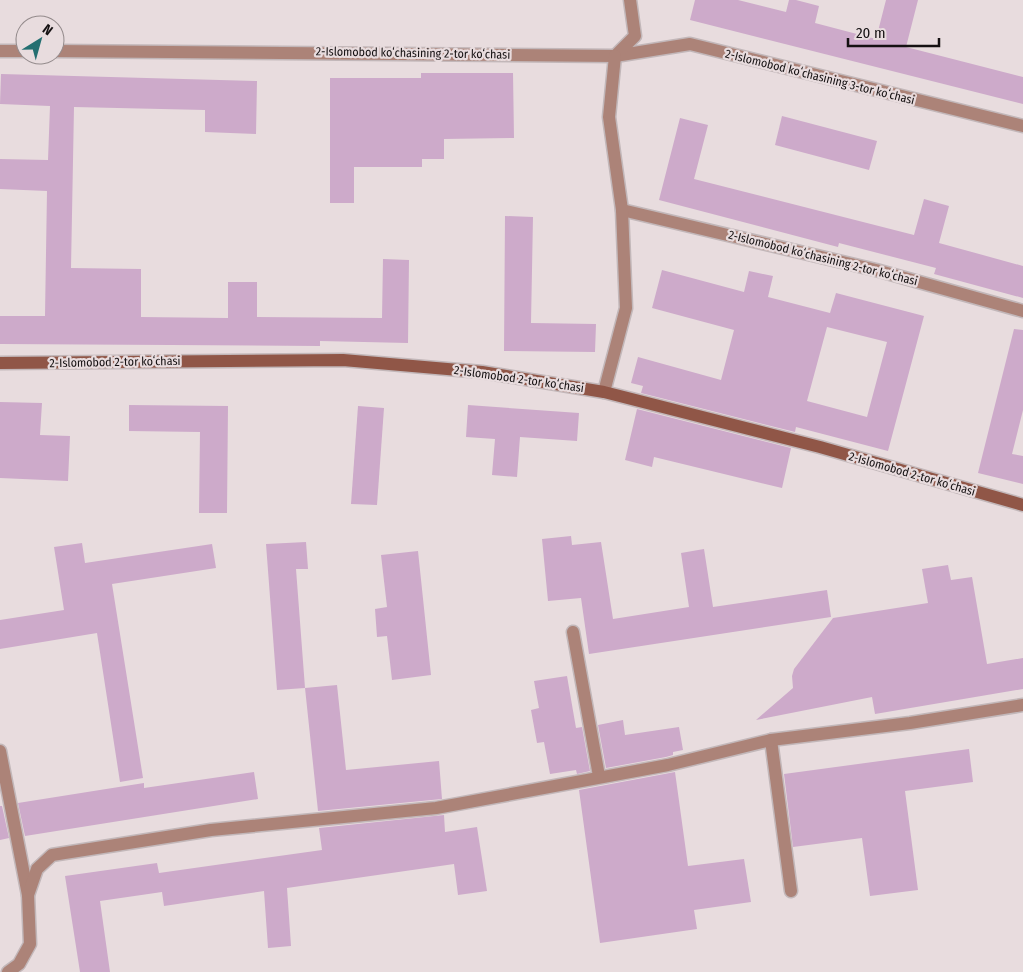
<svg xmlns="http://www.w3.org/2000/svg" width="1023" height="972" viewBox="0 0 1023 972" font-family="'Fira Sans Condensed',sans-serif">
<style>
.building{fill:#cdaaca;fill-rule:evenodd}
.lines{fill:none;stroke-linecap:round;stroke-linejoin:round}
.lane-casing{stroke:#c2b7b9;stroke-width:15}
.street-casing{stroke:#c2b7b9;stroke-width:15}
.secondary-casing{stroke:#c2b7b9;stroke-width:15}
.lane{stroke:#ac8378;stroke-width:12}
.street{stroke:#ac8378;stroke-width:12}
.secondary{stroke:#905647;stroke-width:12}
.labels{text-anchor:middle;stroke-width:4.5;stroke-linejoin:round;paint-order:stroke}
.street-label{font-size:12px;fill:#151112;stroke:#e8dcde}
</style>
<rect width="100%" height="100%" fill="#e8dcde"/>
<g class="building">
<path d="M695,0h43l48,12 3,-12h7l23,6 -4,17 61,16 10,-39h32l-12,47 117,30v27l-333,-84z"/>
<path d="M421,73h92l1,65 -70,1v20h-22v8h-68v36h-24v-125h91z"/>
<path d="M1,74l256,7 -1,53 -51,-2v-22l-131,-3 -3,161 70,1v48l87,1v-36h29v35l125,1 1,-59 26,1 -1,83 -88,-2v5l-320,-2v-28h45l2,-125 -47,-2v-30l48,1 2,-54 -50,-2z"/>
<path d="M782,116l95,25 -8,29 -94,-25z"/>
<path d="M680,118l28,7 -14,54 220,56 10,-36 25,7 -10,37 84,23v32l-89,-24 2,-6 -97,-25 -1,4 -179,-47z"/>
<path d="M505,216l28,1 -2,106 65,1 -1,28 -91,-1z"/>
<path d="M662,270l82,22 5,-21 24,5 -5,21 62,16 6,-20 88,23 -36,135 -92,-24 -1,5 -154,-39 2,-7 -12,-3 7,-26 83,23 13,-50 -82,-22zM827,327l60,15 -20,75 -60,-16z"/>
<path d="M1014,329l9,1v80l-11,44 11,2v28l-45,-11z"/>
<path d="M0,402l42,1 -2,32 30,1 -2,45 -68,-3z"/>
<path d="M129,405l99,1 -1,107h-28l1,-81 -71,-1z"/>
<path d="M468,405l111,8 -2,28 -57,-4 -3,40 -25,-2 3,-36 -29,-2z"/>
<path d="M358,406l26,2 -7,97 -26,-1z"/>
<path d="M637,409l154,39 -9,40 -128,-31 -2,10 -27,-7z"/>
<path d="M571,536l1,9 29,-3 12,77 76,-12 -8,-54 23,-4 9,58 114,-17 4,27 -242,37 -8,-56 -33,3 -6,-62z"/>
<path d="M306,542l2,27h-12l9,119 -28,2 -11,-146z"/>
<path d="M82,543l3,20 127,-19 4,24 -104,16 31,194 -23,4 -23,-149 -97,16v-29l64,-10 -10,-63z"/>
<path d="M418,551l13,124 -39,5 -5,-44 -10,1 -2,-28 12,-2 -6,-52z"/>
<path d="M948,565l3,15 21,-3 15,87 36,-6v31l-148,25 -3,-17 -116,23 37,-32 -1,-12 2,-7 39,-51 95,-15 -6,-34z"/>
<path d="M567,676l9,52 6,-1 8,44 -13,3 -1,-4 -26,4 -6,-32 -7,1 -6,-33 8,-2 -5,-27z"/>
<path d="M337,685l9,85 93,-9 3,38 -124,12 -13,-123z"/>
<path d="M623,720l2,15 54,-8 4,23 -10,2v3l-7,2 -60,11 -8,-43z"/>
<path d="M969,749l4,33 -68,9 13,99 -48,6 -8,-58 -69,9 -9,-73z"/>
<path d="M254,772l4,27 -233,37 -7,-33 126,-20v5z"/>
<path d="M675,772l13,94 56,-7 7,43 -57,8 3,19 -97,14 -21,-153z"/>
<path d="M0,806h2l7,32 -9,2z"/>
<path d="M444,815l1,17 32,-5 10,64 -29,4 -4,-31 -167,24 4,58 -23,2 -4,-57 -100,15 -2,-14 -62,9 10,71h-30l-15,-96 92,-13 2,10 163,-23 -3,-22z"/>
</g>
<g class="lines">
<defs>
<g id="lane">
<path d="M573,632l26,144"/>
<path d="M771,740l20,151"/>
<path d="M0,751l28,144"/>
</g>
<g id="street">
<path d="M0,51h25"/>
<path d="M55,51l560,5 75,-12 333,82"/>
<path d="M615,56l20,-20 -5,-36"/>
<path d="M622,210l254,60 147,41"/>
<path d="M604,392l22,-84 -4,-98 -13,-93 6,-61"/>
<path d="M8,972l11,-8 11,-20 -2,-49 9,-26 15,-14 159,-25 225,-22 232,-43 103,-25 139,-17 113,-18"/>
</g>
<path id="secondary" d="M0,363l343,-3 139,12 122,20 216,55 203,58"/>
</defs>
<use href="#lane" class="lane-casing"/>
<use href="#street" class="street-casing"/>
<use href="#secondary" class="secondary-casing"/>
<use href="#lane" class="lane"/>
<use href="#street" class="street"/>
<use href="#secondary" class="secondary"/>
</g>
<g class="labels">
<g class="street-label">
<text transform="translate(413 53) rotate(1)" y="4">2-Islomobod koʻchasining 2-tor koʻchasi</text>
<text transform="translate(820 77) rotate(14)" y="4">2-Islomobod koʻchasining 3-tor koʻchasi</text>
<text transform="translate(823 258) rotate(14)" y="4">2-Islomobod koʻchasining 2-tor koʻchasi</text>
<text transform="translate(115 362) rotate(-1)" y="4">2-Islomobod 2-tor koʻchasi</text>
<text transform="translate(519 379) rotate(8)" y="4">2-Islomobod 2-tor koʻchasi</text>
<text transform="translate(912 474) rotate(16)" y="4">2-Islomobod 2-tor koʻchasi</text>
</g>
</g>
<g transform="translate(40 40) rotate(37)"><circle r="24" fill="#e8dcde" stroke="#948b8c"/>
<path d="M0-4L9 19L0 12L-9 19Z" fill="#246f71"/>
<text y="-8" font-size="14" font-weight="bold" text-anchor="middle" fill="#151112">N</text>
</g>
<path d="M848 38v8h91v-8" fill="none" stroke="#151112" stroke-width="2.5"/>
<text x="856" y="38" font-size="15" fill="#151112" stroke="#e8dcde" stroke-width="4" paint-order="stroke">20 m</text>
</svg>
